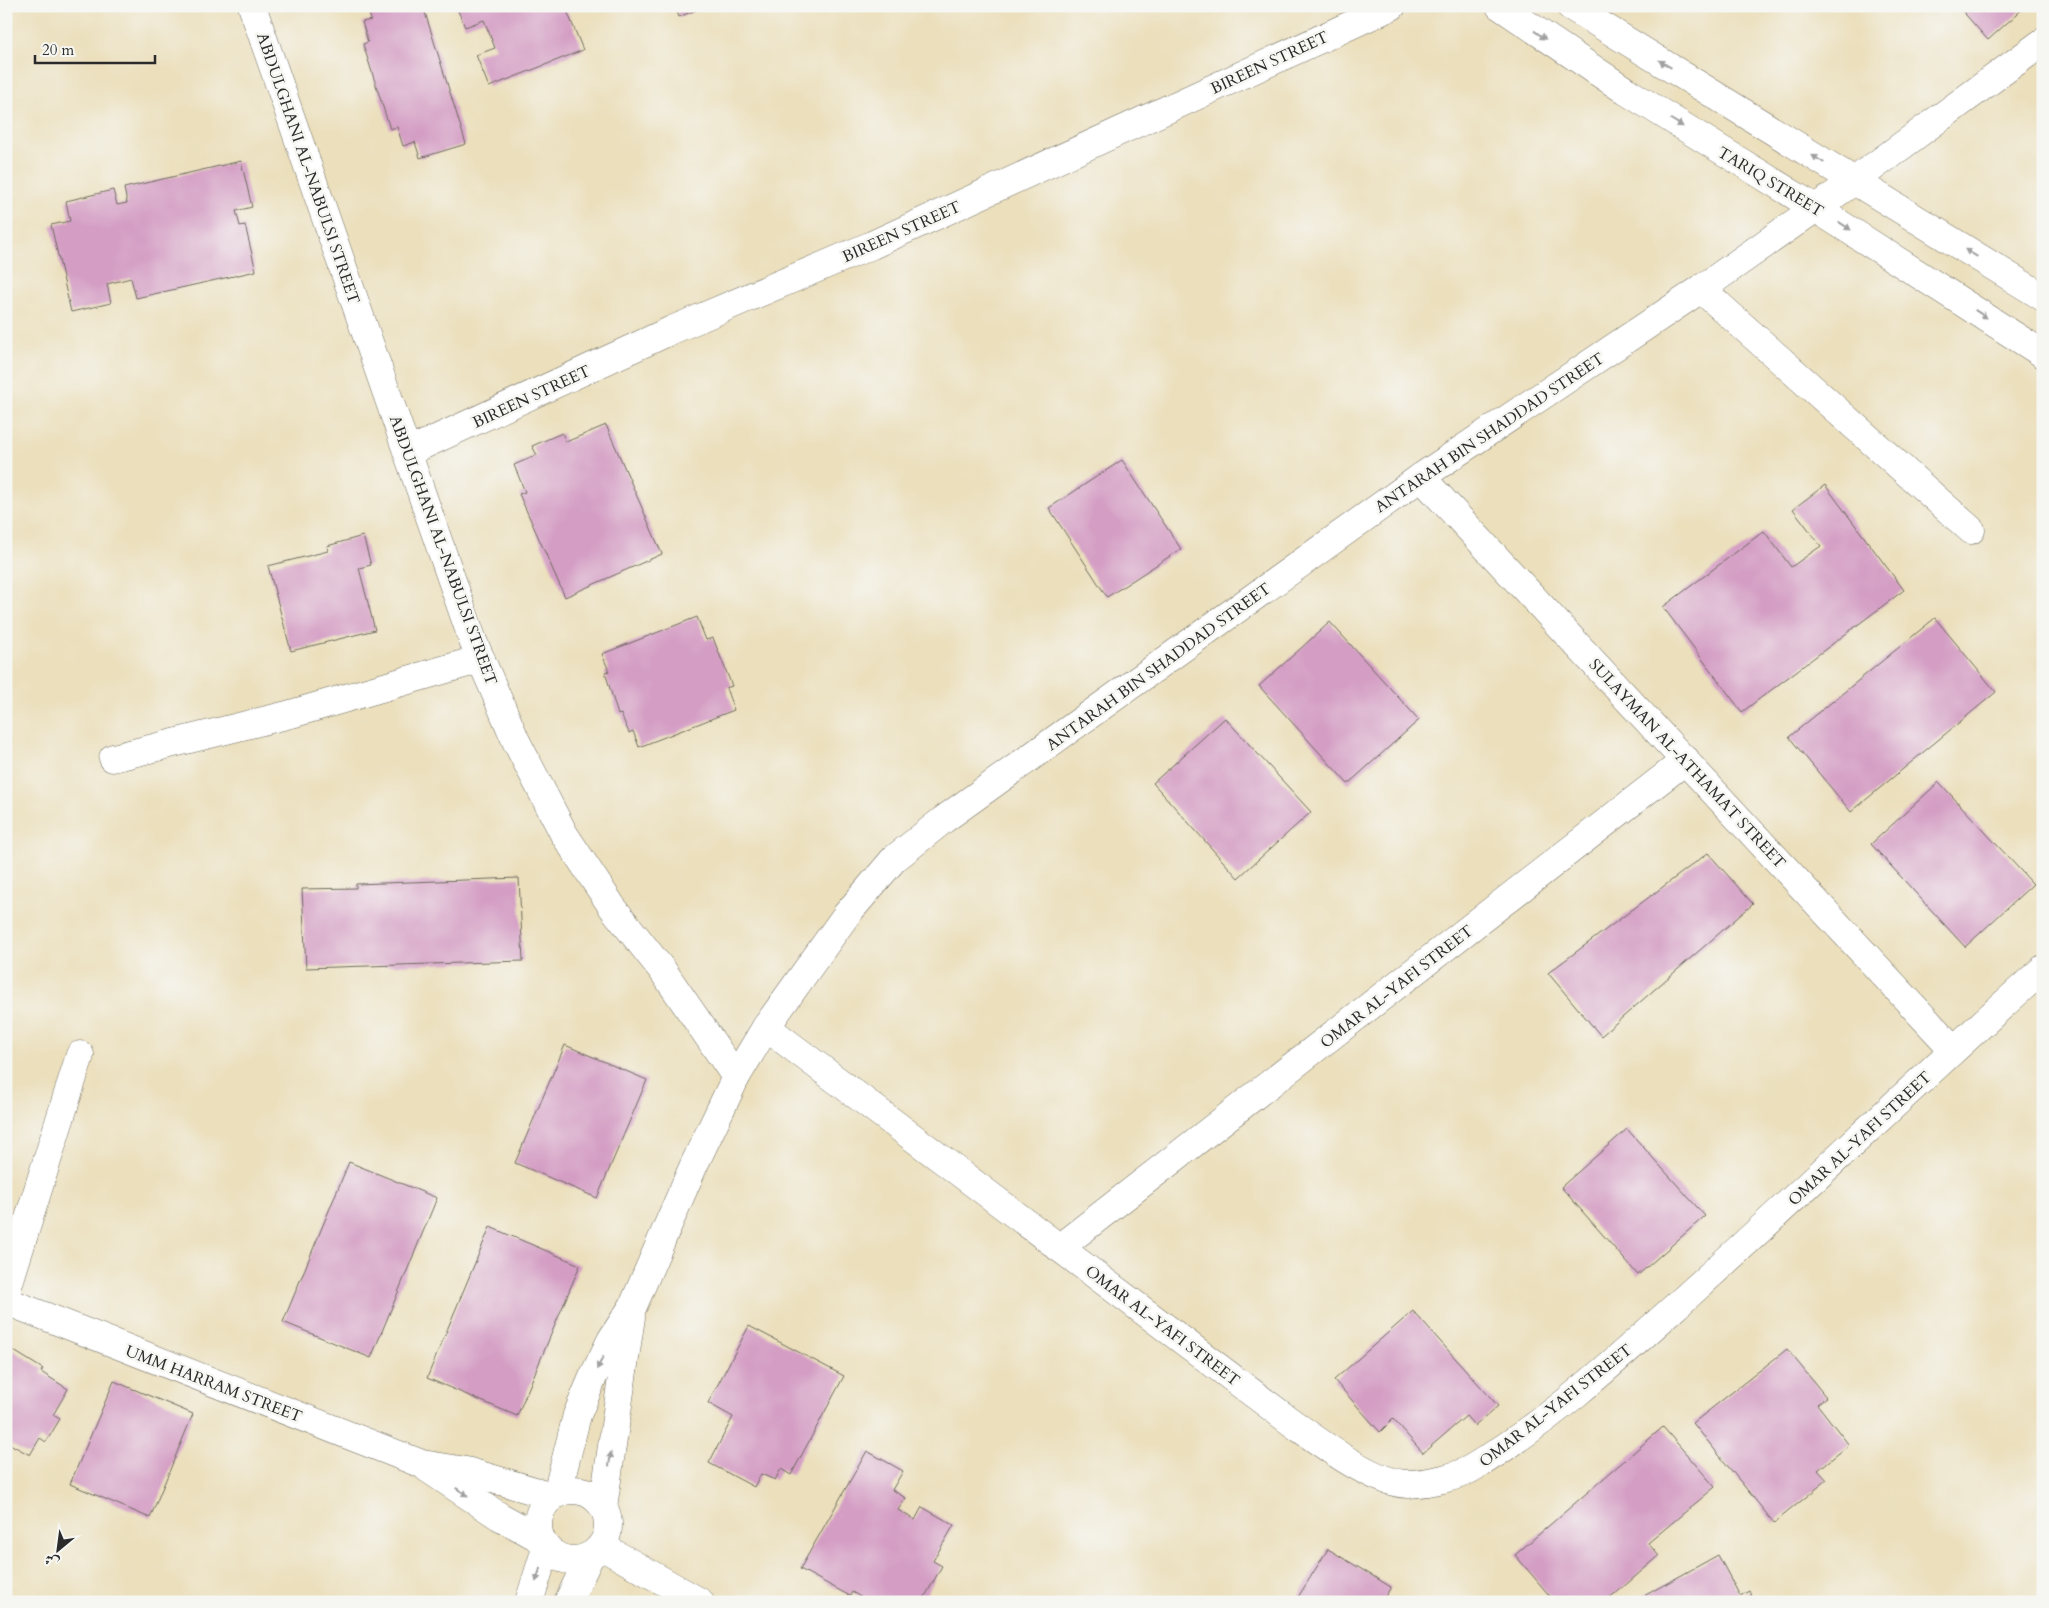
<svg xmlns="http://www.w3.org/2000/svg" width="2049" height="1608" viewBox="0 0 2049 1608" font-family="Cardo,Amiri,serif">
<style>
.building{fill:#d49ec4}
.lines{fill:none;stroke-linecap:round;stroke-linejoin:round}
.minor-casing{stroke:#6e6a5e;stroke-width:29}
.minor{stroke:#fff;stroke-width:28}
.oneway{fill:#a0a0a0}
.labels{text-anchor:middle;stroke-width:5;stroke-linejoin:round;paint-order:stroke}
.street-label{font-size:16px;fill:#2b2b2b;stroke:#f6f6f2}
</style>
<rect width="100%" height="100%" fill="#f6f6f2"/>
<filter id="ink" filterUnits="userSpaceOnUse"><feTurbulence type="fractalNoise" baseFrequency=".02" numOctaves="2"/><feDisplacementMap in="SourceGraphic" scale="10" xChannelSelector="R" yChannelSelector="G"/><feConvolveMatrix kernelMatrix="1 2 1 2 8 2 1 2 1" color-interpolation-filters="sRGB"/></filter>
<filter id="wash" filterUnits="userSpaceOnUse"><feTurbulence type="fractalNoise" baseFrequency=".0096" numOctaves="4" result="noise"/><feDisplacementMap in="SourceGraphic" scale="20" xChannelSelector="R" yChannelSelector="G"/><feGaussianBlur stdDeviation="1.12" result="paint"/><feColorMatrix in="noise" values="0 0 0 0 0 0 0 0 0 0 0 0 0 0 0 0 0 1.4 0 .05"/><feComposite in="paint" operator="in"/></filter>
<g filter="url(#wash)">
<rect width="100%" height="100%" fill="#ebdfbc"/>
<g id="blocks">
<g class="building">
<path d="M367,6h56l43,138 -46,14 -5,-16 -12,4 -6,-19 -7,2 -27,-85 5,-2 -6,-20 9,-2z"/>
<path d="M456,6h109l18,44 -94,37 -13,-32 19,-7 -11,-28 -19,7z"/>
<path d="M675,6h31l-27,11z"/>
<path d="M1958,6h68l-38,34z"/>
<path d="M241,161l11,46 -16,4 4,15 5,-1 11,46 -120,27 -5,-20 -24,6 4,19 -40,9 -20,-87 19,-4 -4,-20 47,-11 4,15 10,-2 -3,-15z"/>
<path d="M606,425l56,129 -97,43 -46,-103 6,-2 -11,-27 23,-10 -5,-9 30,-13 4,9z"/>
<path d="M1122,460l59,89 -74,48 -58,-89z"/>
<path d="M1825,485l79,105 -162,122 -79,-105 101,-76 27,36 30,-21 -28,-37z"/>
<path d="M363,536l8,29 -12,3 16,62 -84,21 -23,-85 60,-15 -1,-5z"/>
<path d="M697,617l9,23 7,-2 19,48 -6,2 8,22 -95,37 -6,-16 -4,2 -8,-19 -3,1 -13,-43 4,-1 -7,-17z"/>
<path d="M1935,618l61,74 -145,120 -62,-75z"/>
<path d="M1330,622l89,98 -71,64 -89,-98z"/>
<path d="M1225,718l86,94 -73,66 -85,-95z"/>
<path d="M1939,782l94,102 -68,63 -94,-103z"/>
<path d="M1708,853l45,51 -152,132 -53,-63z"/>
<path d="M519,878l4,83 -217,7 -4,-79 54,-1v-4z"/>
<path d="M565,1045l82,35 -50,118 -82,-35z"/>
<path d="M1627,1129l78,87 -67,59 -77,-88z"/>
<path d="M349,1162l88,36 -66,160 -88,-36z"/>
<path d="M490,1227l90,38 -63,151 -90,-38z"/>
<path d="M1413,1311l85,95 -23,20 -9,-10 -43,37 -30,-34 -13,13 -46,-52z"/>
<path d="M749,1326l95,50 -53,99 -10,-6 -6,11 -14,-6 -7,13 -45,-24 24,-46 -25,-14z"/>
<path d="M6,1346l37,23 -2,3 27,17 -15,26 7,4 -14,23 -6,-4 -10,17 -24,-13z"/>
<path d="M1787,1349l39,48 -9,7 32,41 -31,25 9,10 -53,43 -81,-100z"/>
<path d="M114,1381l79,33 -43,104 -80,-34z"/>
<path d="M1663,1427l52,60 -67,56 11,13 -53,46h-51l-40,-47z"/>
<path d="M867,1451l36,20 -11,19 14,8 -8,12 17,10 7,-13 32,18 -21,36 9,5 -20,36h-53l-17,-10 -2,4 -50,-27z"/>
<path d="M1328,1549l63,38 -9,15h-87z"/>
<path d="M1718,1555l22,41 9,-5 6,11h-122z"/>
</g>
</g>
</g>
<g filter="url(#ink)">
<use href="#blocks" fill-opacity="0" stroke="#6e6a5e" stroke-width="1"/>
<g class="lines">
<defs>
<g id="minor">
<path d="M252,6l221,635 43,100 48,93 49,74 50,63 73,106"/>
<path d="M1500,6l126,85 189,117 228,146"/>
<path d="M1570,6l473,291"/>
<path d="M1701,289l270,241"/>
<path d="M408,452l264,-122 200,-85 520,-239"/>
<path d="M1421,477l532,572"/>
<path d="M113,758l178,-44 190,-55"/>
<path d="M766,1027l525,395c27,19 84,63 118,62 20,-1 47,-6 65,-17 80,-48 152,-116 221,-178 117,-106 230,-215 348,-320"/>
<path d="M1059,1248l627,-488"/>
<path d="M6,1292l74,-237"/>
<path d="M6,1301l416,163 44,7 86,25"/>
<path d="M427,1468l72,48 42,23"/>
<circle cx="573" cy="1525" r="35"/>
<path d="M557,1494l20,-79 16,-38 18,-37 22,-34 60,-139 43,-90 30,-50 81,-113 47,-55 49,-39 478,-343 280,-188 153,-108 189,-139"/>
<path d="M603,1507l28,-190"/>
<path d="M601,1546l99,56"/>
<path d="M529,1602l17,-54"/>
<path d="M568,1602l22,-46"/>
</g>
</defs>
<use href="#minor" class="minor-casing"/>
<use href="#minor" class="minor"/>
</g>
<defs><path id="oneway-solid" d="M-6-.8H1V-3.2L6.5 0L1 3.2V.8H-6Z" transform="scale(1.25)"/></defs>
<g class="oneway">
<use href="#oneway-solid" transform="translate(1540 35) rotate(36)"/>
<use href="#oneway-solid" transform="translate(1665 64) rotate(-149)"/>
<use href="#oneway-solid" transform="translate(1677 123) rotate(32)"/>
<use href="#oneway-solid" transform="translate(1818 159) rotate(-148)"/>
<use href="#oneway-solid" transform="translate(1845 226) rotate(33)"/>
<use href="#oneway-solid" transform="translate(1971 253) rotate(-149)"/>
<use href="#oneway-solid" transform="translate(1981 314) rotate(33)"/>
<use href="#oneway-solid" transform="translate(600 1363) rotate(117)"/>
<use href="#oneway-solid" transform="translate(610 1459) rotate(-82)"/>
<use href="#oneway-solid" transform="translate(462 1492) rotate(33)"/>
<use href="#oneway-solid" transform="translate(538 1575) rotate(108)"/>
</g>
</g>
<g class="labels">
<g class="street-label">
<text transform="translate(1269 62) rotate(-25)" y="6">BIREEN STREET</text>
<text transform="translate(309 168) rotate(71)" y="6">ABDULGHANI AL-NABULSI STREET</text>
<text transform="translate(1771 181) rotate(31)" y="6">TARIQ STREET</text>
<text transform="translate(901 231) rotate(-24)" y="6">BIREEN STREET</text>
<text transform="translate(531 396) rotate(-25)" y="6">BIREEN STREET</text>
<text transform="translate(1489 432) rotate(-34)" y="6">ANTARAH BIN SHADDAD STREET</text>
<text transform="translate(444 550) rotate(70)" y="6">ABDULGHANI AL-NABULSI STREET</text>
<text transform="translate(1158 666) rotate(-36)" y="6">ANTARAH BIN SHADDAD STREET</text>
<text transform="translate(1688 763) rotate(47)" y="6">SULAYMAN AL-ATHAMAT STREET</text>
<text transform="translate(1396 986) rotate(-38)" y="6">OMAR AL-YAFI STREET</text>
<text transform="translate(1859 1138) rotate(-43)" y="6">OMAR AL-YAFI STREET</text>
<text transform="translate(1163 1325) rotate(37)" y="6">OMAR AL-YAFI STREET</text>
<text transform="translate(214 1383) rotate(21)" y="6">UMM HARRAM STREET</text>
<text transform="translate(1555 1405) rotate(-38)" y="6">OMAR AL-YAFI STREET</text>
</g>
</g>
<rect width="2049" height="1608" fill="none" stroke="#f6f6f2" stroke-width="25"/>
<g transform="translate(58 1550) rotate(209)" stroke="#f6f6f2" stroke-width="4" paint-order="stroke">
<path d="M0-4L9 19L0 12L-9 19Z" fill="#2b2b2b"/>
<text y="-8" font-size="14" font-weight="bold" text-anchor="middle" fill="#2b2b2b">ش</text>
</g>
<path d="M35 55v8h120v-8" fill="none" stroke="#2b2b2b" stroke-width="2.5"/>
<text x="42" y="55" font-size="15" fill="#2b2b2b" stroke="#f6f6f2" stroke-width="4" paint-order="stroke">20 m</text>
</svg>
